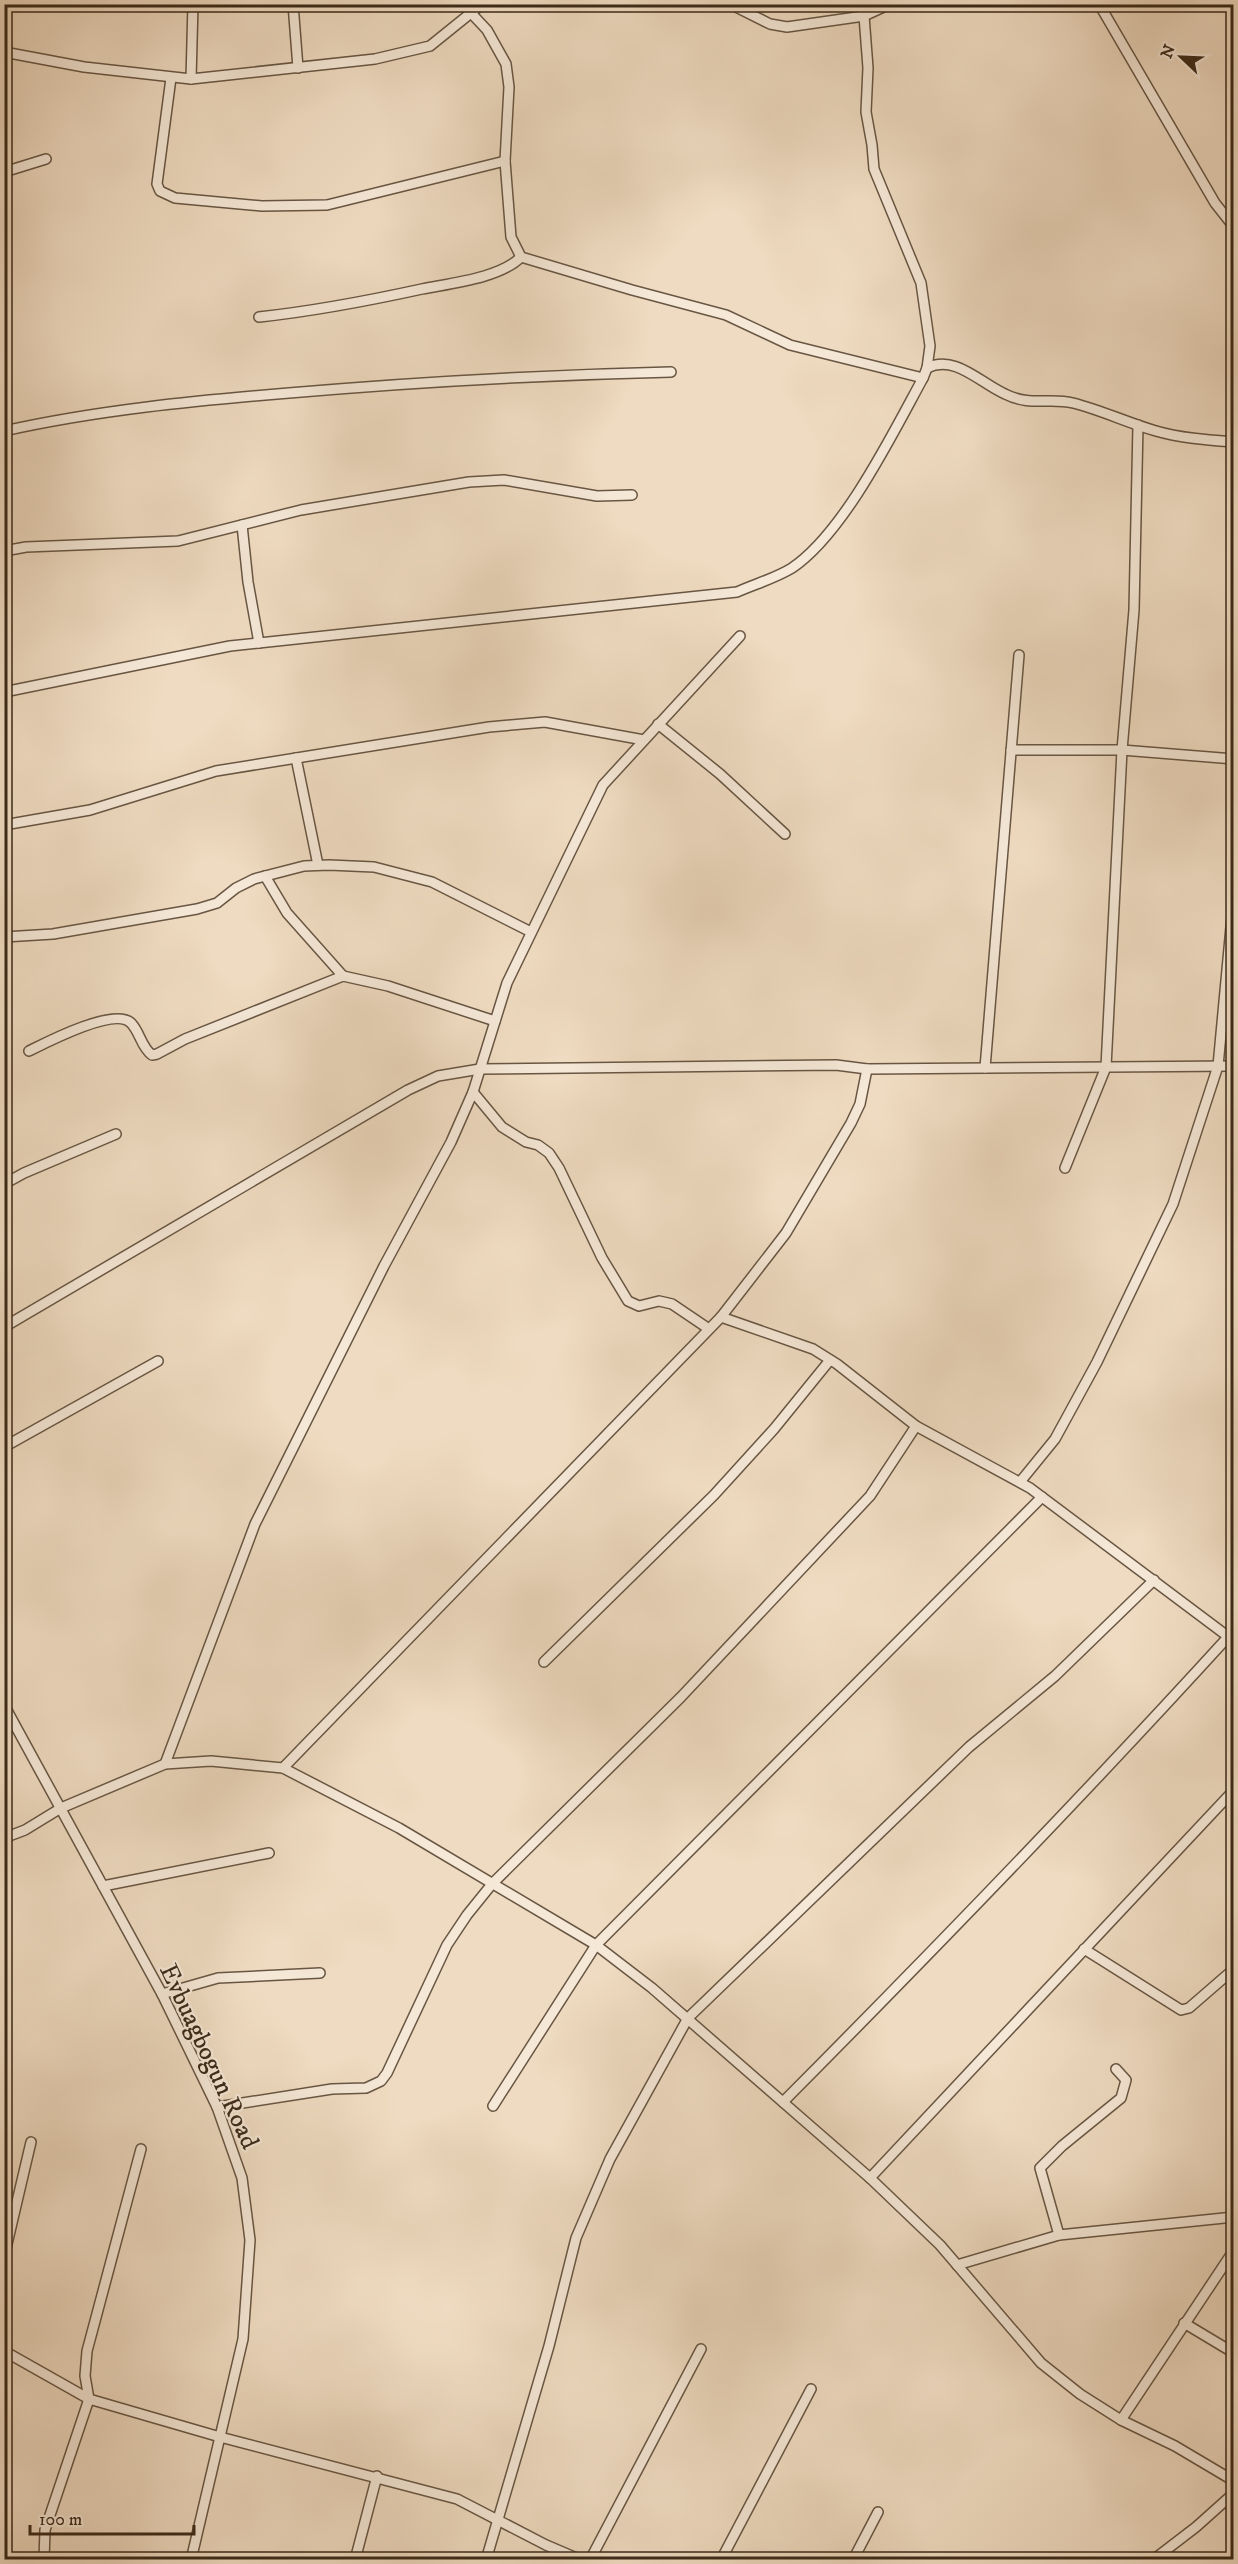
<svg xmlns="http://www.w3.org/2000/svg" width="1238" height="2564" viewBox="0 0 1238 2564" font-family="'IM FELL DW Pica',serif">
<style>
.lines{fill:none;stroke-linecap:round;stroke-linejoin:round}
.street-casing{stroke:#685643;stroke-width:12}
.street{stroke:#f5e8d7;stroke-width:9}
.labels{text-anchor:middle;stroke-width:4.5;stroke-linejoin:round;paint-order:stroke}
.street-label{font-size:26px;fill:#3b2a19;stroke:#f5e8d7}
</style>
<rect width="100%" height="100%" fill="#efdbc1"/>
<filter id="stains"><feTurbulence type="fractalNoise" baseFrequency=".00333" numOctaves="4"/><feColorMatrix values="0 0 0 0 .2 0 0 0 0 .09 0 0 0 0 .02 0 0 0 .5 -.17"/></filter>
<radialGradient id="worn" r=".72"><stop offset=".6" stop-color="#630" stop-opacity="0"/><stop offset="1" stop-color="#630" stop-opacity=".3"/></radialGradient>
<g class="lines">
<defs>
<g id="street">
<path d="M293,4l5,64"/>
<path d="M730,4l40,20 17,3 77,-11 26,-12"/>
<path d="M1099,4l116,199 19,24"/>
<path d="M471,13l16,17 19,34 3,23 -4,74 6,76 10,20 111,33 94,25 64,30 133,33"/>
<path d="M4,52l80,15 107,12 184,-20 55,-13 52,-42"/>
<path d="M171,78l-14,106 3,7 15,7 87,8 65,-1 178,-44"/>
<path d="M191,79l2,-75"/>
<path d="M4,172l42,-13"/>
<path d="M259,317c56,-6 108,-16 163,-28 30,-6 78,-11 99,-32"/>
<path d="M927,368c28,-14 53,15 78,26 26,13 44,3 68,9 28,7 55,20 83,28 24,7 52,9 78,11"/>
<path d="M4,431c94,-21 189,-30 285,-38 127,-11 254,-18 382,-21"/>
<path d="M242,525l6,57 11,61"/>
<path d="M4,551l22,-4 152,-6 123,-31 168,-28 35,-2 93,16 35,-1"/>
<path d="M4,692l226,-46 507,-54c18,-8 39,-14 55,-24 52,-35 101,-135 131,-190l4,-10 3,-22 -9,-63 -47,-114 -2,-24 -6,-33 2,-44 -4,-52"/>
<path d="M658,724l62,50 65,60"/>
<path d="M1011,750h111l112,9"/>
<path d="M296,758l22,107"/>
<path d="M4,825l86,-15 126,-39 273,-44 56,-5 99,18"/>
<path d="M265,876l22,37 56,63"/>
<path d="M4,937l49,-3 144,-25 20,-6 19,-15 18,-9 50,-13 25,-1 45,2 58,15 99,50"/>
<path d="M29,1051c18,-9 86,-44 102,-28 9,9 10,24 21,32l5,-1 28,-15 158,-63 45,10 107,35"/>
<path d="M985,1068l34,-413"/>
<path d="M867,1069l367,-3"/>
<path d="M473,1092l29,35 24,15 12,3 11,8 10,15 43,90 26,43 11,5 20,-5 13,3 37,25"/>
<path d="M1065,1168l41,-101 16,-317 12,-140 4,-185"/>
<path d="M4,1184l20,-11 92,-39"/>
<path d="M721,1317l92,32 24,15 79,62 114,62 204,153"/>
<path d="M4,1327l404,-237 30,-14 42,-7 356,-4 31,4 -7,35 -9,19 -65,110 -65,84 -438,451"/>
<path d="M4,1447l154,-86"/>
<path d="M1020,1482l35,-43 42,-77 76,-158 45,-138 16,-171"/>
<path d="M544,1662l170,-167 60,-66 56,-69"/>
<path d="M4,1705l158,289 55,113 25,71 8,62 -7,99 -52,221"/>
<path d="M165,1764l90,-240 129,-258 67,-124 22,-50 34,-109 96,-198 137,-149"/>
<path d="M4,1838l21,-8 36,-22 104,-44 46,-3 72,7 116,60 197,117 56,43 218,190 70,67 101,118 39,31 41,26 54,26 59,35"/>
<path d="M103,1886l166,-33"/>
<path d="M1084,1949l97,61 8,-2 45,-39"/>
<path d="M162,1994l56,-16 102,-5"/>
<path d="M783,2102c151,-152 300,-306 445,-465l6,-14"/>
<path d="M493,2106l103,-161 446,-448"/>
<path d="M217,2107l115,-18 34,-1 15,-7 6,-8 60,-128 20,-30 25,-31 189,-187 189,-201 46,-70"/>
<path d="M870,2178l364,-388"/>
<path d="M1059,2235l-19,-67 22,-22 59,-48 5,-18 -10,-11"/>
<path d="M4,2257l27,-115"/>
<path d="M957,2265l102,-30 175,-18"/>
<path d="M1184,2323l50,30"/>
<path d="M4,2351l85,48 131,38 237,62 89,46 35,15"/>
<path d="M1121,2420l113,-170"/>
<path d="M44,2560l1,-30 44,-131 -4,-23 2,-25 54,-202"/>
<path d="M355,2560l22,-84"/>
<path d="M486,2560l63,-214 27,-108 34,-79 78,-141 281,-271 86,-71 99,-96"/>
<path d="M590,2560l111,-211"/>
<path d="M721,2560l90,-171"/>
<path d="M853,2560l25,-48"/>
<path d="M1153,2560l43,-33 38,-34"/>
</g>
</defs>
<use href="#street" class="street-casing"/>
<use href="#street" class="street"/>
</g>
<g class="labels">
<g class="street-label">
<text transform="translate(210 2056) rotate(65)" y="9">Evbuagbogun Road</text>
</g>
</g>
<rect width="1238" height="2564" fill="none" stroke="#efdbc1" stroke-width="24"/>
<rect x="6" y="6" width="1226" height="2552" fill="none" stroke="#3b2a19" stroke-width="3"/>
<rect x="12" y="12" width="1214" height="2540" fill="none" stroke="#3b2a19" stroke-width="1.5"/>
<g transform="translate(1181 57) rotate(293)" stroke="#f5e8d7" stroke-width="4.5" paint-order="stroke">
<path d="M0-4.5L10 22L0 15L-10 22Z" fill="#3b2a19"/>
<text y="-9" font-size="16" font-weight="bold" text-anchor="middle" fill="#3b2a19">N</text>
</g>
<path d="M30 2525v9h164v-9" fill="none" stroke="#3b2a19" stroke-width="3"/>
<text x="39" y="2525" font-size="18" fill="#3b2a19" stroke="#f5e8d7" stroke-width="4.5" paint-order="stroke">100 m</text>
<rect width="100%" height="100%" filter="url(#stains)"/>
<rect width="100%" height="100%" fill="url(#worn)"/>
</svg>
